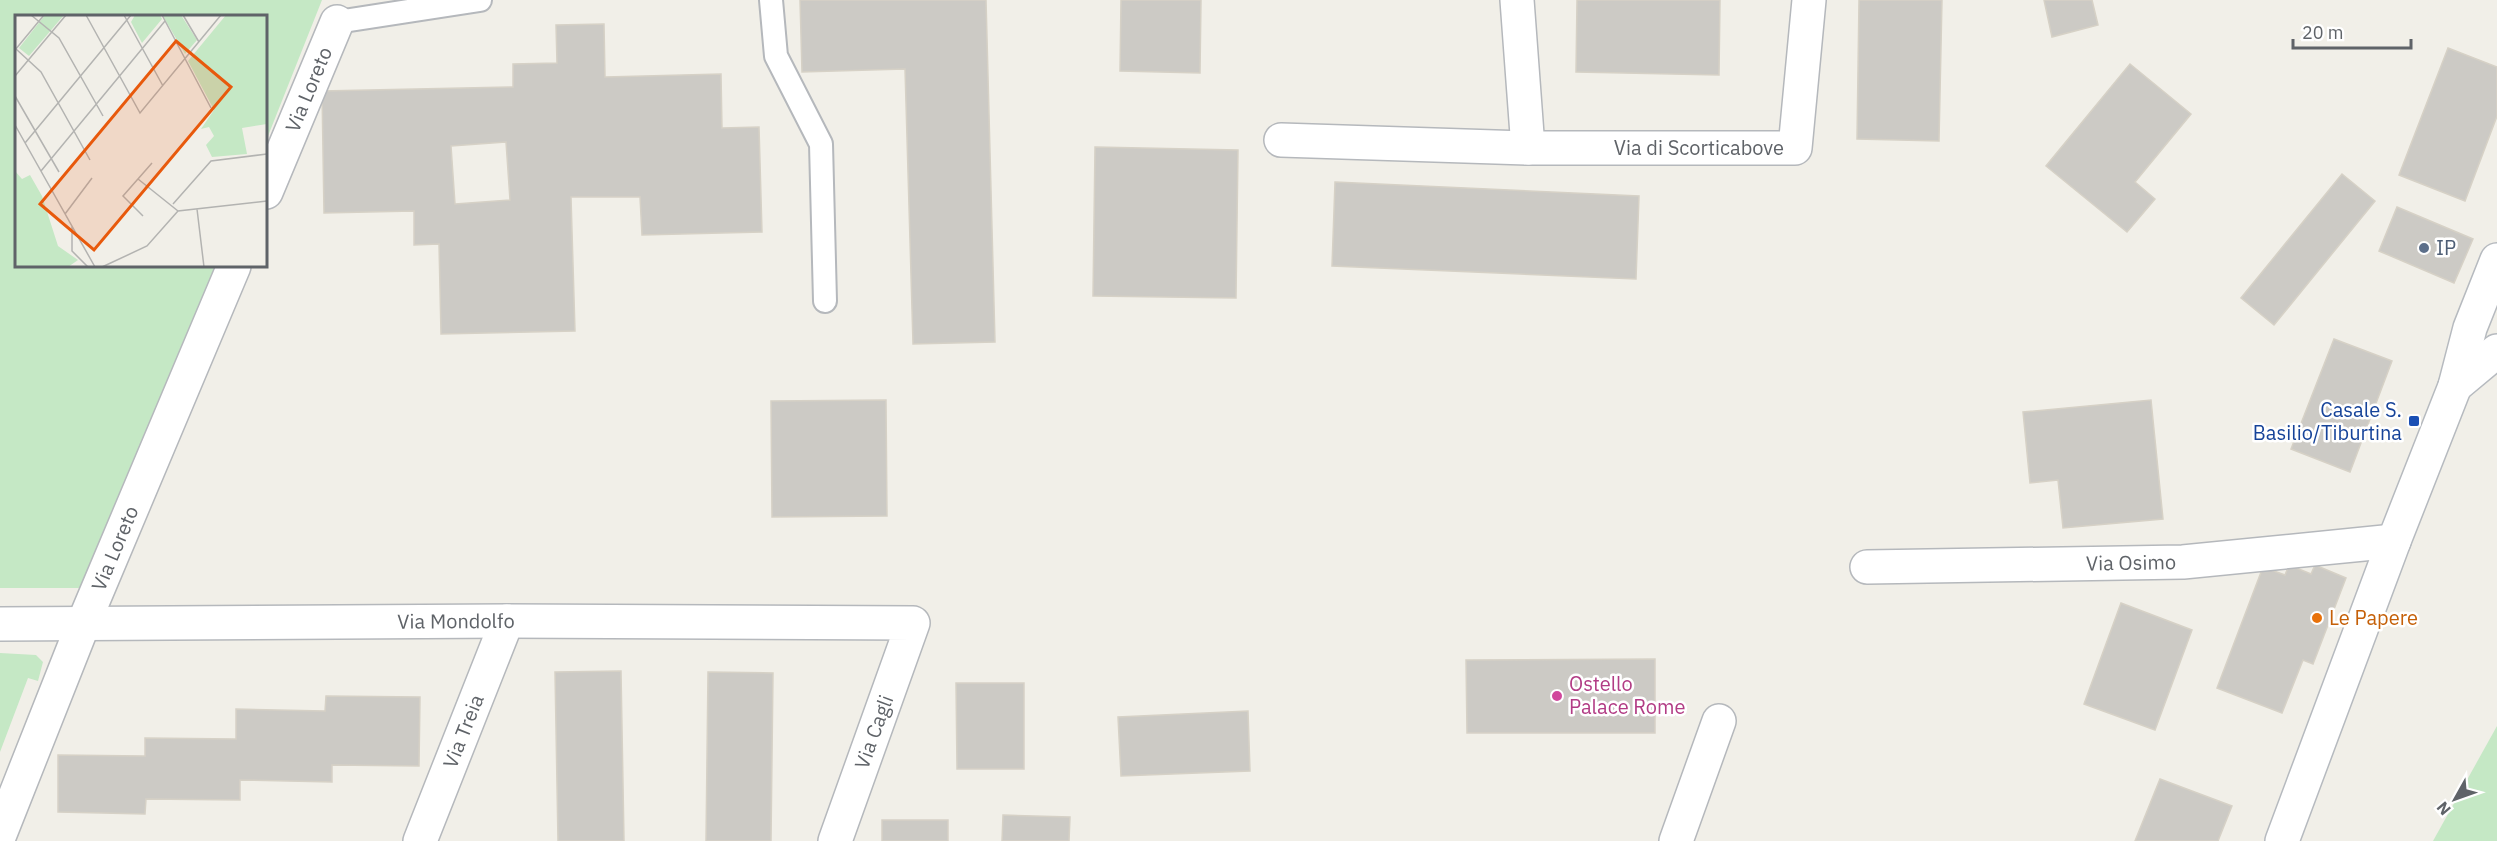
<svg xmlns="http://www.w3.org/2000/svg" width="2497" height="841" viewBox="0 0 2497 841" font-family="'IBM Plex Sans',sans-serif">
<style>
.green{fill:#c5e8c5}
.building{fill:#cccac5;stroke:#d6d1c6;stroke-width:1.5;fill-rule:evenodd}
.lines{fill:none;stroke-linecap:round;stroke-linejoin:round}
.lane-casing{stroke:#b5b8bc;stroke-width:26}
.street-casing{stroke:#b5b8bc;stroke-width:36}
.secondary-casing{stroke:#b6babf;stroke-width:36}
.lane{stroke:#fff;stroke-width:22}
.street{stroke:#fff;stroke-width:33}
.secondary{stroke:#fff;stroke-width:33}
.service-dot{fill:#5c6f8a;stroke:#fff;stroke-width:2}
.transit-dot{fill:#1a4fb4;stroke:#fff;stroke-width:2}
.food-dot{fill:#e8710a;stroke:#fff;stroke-width:2}
.hotel-dot{fill:#d1479c;stroke:#fff;stroke-width:2}
.labels{text-anchor:middle;stroke-width:5;stroke-linejoin:round;paint-order:stroke}
.street-label{font-size:20px;fill:#5f6368;stroke:#fff}
.service-label{font-size:20px;fill:#4e5e75;stroke:#fff;text-anchor:start}
.transit-label{font-size:20px;fill:#164399;stroke:#fff;text-anchor:end}
.food-label{font-size:20px;fill:#c56008;stroke:#fff;text-anchor:start}
.hotel-label{font-size:20px;fill:#b23c85;stroke:#fff;text-anchor:start}
.inset-road{fill:none;stroke:#b3b3b1;stroke-width:1.5}
.view{fill:#e8590c;fill-opacity:0.15;stroke:#e8590c;stroke-width:3}
.inset-edge{fill:none;stroke:#5f6368;stroke-width:3}
</style>
<rect width="100%" height="100%" fill="#f1efe8"/>
<g class="green">
<path d="M0,0h322l-56,141v-125h-250v250h199l-130,322h-85z"/>
<path d="M0,653l36,2 7,7 -5,19 -10,-3 -28,74z"/>
<path d="M2497,726v115h-64z"/>
</g>
<g class="building">
<path d="M800,0h186l9,342 -82,2 -8,-275 -103,3z"/>
<path d="M1121,0h80l-1,73 -80,-2z"/>
<path d="M1577,0h143l-1,75 -143,-3z"/>
<path d="M1859,0h83l-3,141 -82,-2z"/>
<path d="M2044,0h48l6,25 -46,12z"/>
<path d="M604,24l1,53 116,-3 1,54 37,-1 3,105 -120,3 -2,-38h-69l4,134 -134,3 -2,-90 -25,1v-34l-90,2 -2,-122 191,-4v-23l44,-1 -1,-38zM506,142l4,58 -55,4 -4,-58z"/>
<path d="M2448,48l49,19v49l-32,85 -66,-26z"/>
<path d="M2130,64l61,50 -56,68 20,17 -28,33 -81,-66z"/>
<path d="M1095,147l143,3 -2,148 -143,-2z"/>
<path d="M2342,174l33,27 -101,124 -33,-27z"/>
<path d="M1335,182l304,14 -3,83 -304,-13z"/>
<path d="M2397,207l76,32 -19,44 -75,-32z"/>
<path d="M2334,339l58,22 -42,111 -59,-23z"/>
<path d="M886,400l1,116 -115,1 -1,-116z"/>
<path d="M2151,400l12,119 -100,9 -5,-48 -28,3 -7,-71z"/>
<path d="M2289,565l22,9 4,-9 31,13 -33,86 -10,-4 -21,53 -65,-25 46,-121 22,8z"/>
<path d="M2121,603l71,27 -37,100 -71,-26z"/>
<path d="M1655,659v74h-188l-1,-73z"/>
<path d="M621,671l3,170h-66l-3,-169z"/>
<path d="M708,672l65,1 -2,168h-65z"/>
<path d="M956,683h68v86h-67z"/>
<path d="M326,696l94,1 -1,69 -87,-1v17l-92,-2v20l-94,-1 -1,15 -87,-2v-57l87,1v-18l91,1v-30l89,2z"/>
<path d="M1248,711l2,60 -129,5 -3,-59z"/>
<path d="M2160,779l72,27 -14,35h-83z"/>
<path d="M1003,815l67,2 -1,24h-67z"/>
<rect x="882" y="820" width="66" height="21"/>
</g>
<g class="lines">
<defs>
<g id="lane">
<path d="M771,0l5,56 45,88 4,157"/>
<path d="M337,22l143,-22"/>
</g>
<g id="street">
<path d="M1517,0l11,148"/>
<path id="s1" d="M1281,140l247,8h267l14,-148"/>
<path id="s2" d="M266,192l71,-170"/>
<path id="s3" d="M1867,567l316,-5 211,-21"/>
<path id="s4" d="M0,624l507,-3 406,2 -78,218"/>
<path id="s5" d="M0,834l84,-212 150,-356"/>
<path id="s6" d="M420,841l87,-220"/>
<path d="M1676,841l43,-120"/>
</g>
<g id="secondary">
<path d="M2455,386l42,-35"/>
<path d="M2282,841l112,-300 61,-155 15,-58 27,-68"/>
</g>
</defs>
<use href="#lane" class="lane-casing"/>
<use href="#street" class="street-casing"/>
<use href="#secondary" class="secondary-casing"/>
<use href="#lane" class="lane"/>
<use href="#street" class="street"/>
<use href="#secondary" class="secondary"/>
</g>
<circle class="service-dot" cx="2424" cy="248" r="6"/>
<rect class="transit-dot" x="2408" y="415" width="12" height="12" rx="3"/>
<circle class="food-dot" cx="2317" cy="618" r="6"/>
<circle class="hotel-dot" cx="1557" cy="696" r="6"/>
<g class="labels">
<g class="street-label">
<text dy="7" stroke="none"><textPath href="#s2" startOffset="111">Via Loreto</textPath></text>
<text dy="7" stroke="none"><textPath href="#s1" startOffset="418">Via di Scorticabove</textPath></text>
<text dy="7" stroke="none"><textPath href="#s5" startOffset="308">Via Loreto</textPath></text>
<text dy="7" stroke="none"><textPath href="#s3" startOffset="264">Via Osimo</textPath></text>
<text dy="7" stroke="none"><textPath href="#s4" startOffset="456">Via Mondolfo</textPath></text>
<text dy="7" stroke="none"><textPath href="#s6" startOffset="118">Via Treia</textPath></text>
<text transform="translate(874 732) rotate(-70)" y="7">Via Cagli</text>
</g>
<g class="service-label">
<text x="2436" y="255">IP</text>
</g>
<g class="transit-label">
<text x="2402" y="417">Casale S.<tspan x="2402" dy="23">Basilio/Tiburtina</tspan></text>
</g>
<g class="food-label">
<text x="2329" y="625">Le Papere</text>
</g>
<g class="hotel-label">
<text x="1569" y="691">Ostello<tspan x="1569" dy="23">Palace Rome</tspan></text>
</g>
</g>
<g transform="translate(15 15)">
<rect width="252" height="252" fill="#f1efe8"/>
<path d="M30,0h19l-35,41 -10,-8zM120,0h25l2,4 -20,24 -11,-21zM166,0l16,25 -12,14 -22,-38zM211,0h41v109l-25,4 5,26 -35,3 -6,-12 8,-9 -5,-9 -8,2 13,-19 -26,-49zM0,156l7,8 8,-4 12,21 16,50 20,14 -10,7h-53z" fill="#c5e8c5"/>
<path class="inset-road" d="M16,0l28,23 44,78M71,0l54,98 81,-98M109,0l39,71M147,0l49,93M168,0l16,27M1,34l25,23 49,88M0,35l29,-35M0,61l51,-61M0,81l44,76M0,110l80,142M10,128l106,-128M26,156l124,-150M123,164l40,32M158,189l38,-43 56,-7M182,194l7,58M50,199l27,-36M128,201l-20,-20 29,-33M57,211v25l16,16M87,252l45,-21 31,-35 89,-10"/>
<path class="view" d="M161,26l55,46 -137,163 -54,-46z"/>
<rect width="252" height="252" class="inset-edge"/>
</g>
<g transform="translate(2455 799) rotate(230)" stroke="#ffffff" stroke-width="4.5" paint-order="stroke">
<path d="M0-4.5L10 22L0 15L-10 22Z" fill="#5f6368"/>
<text y="-9" font-size="16" font-weight="bold" text-anchor="middle" fill="#5f6368">N</text>
</g>
<path d="M2293 39v9h118v-9" fill="none" stroke="#5f6368" stroke-width="3"/>
<text x="2302" y="39" font-size="18" fill="#5f6368" stroke="#ffffff" stroke-width="4.5" paint-order="stroke">20 m</text>
</svg>
